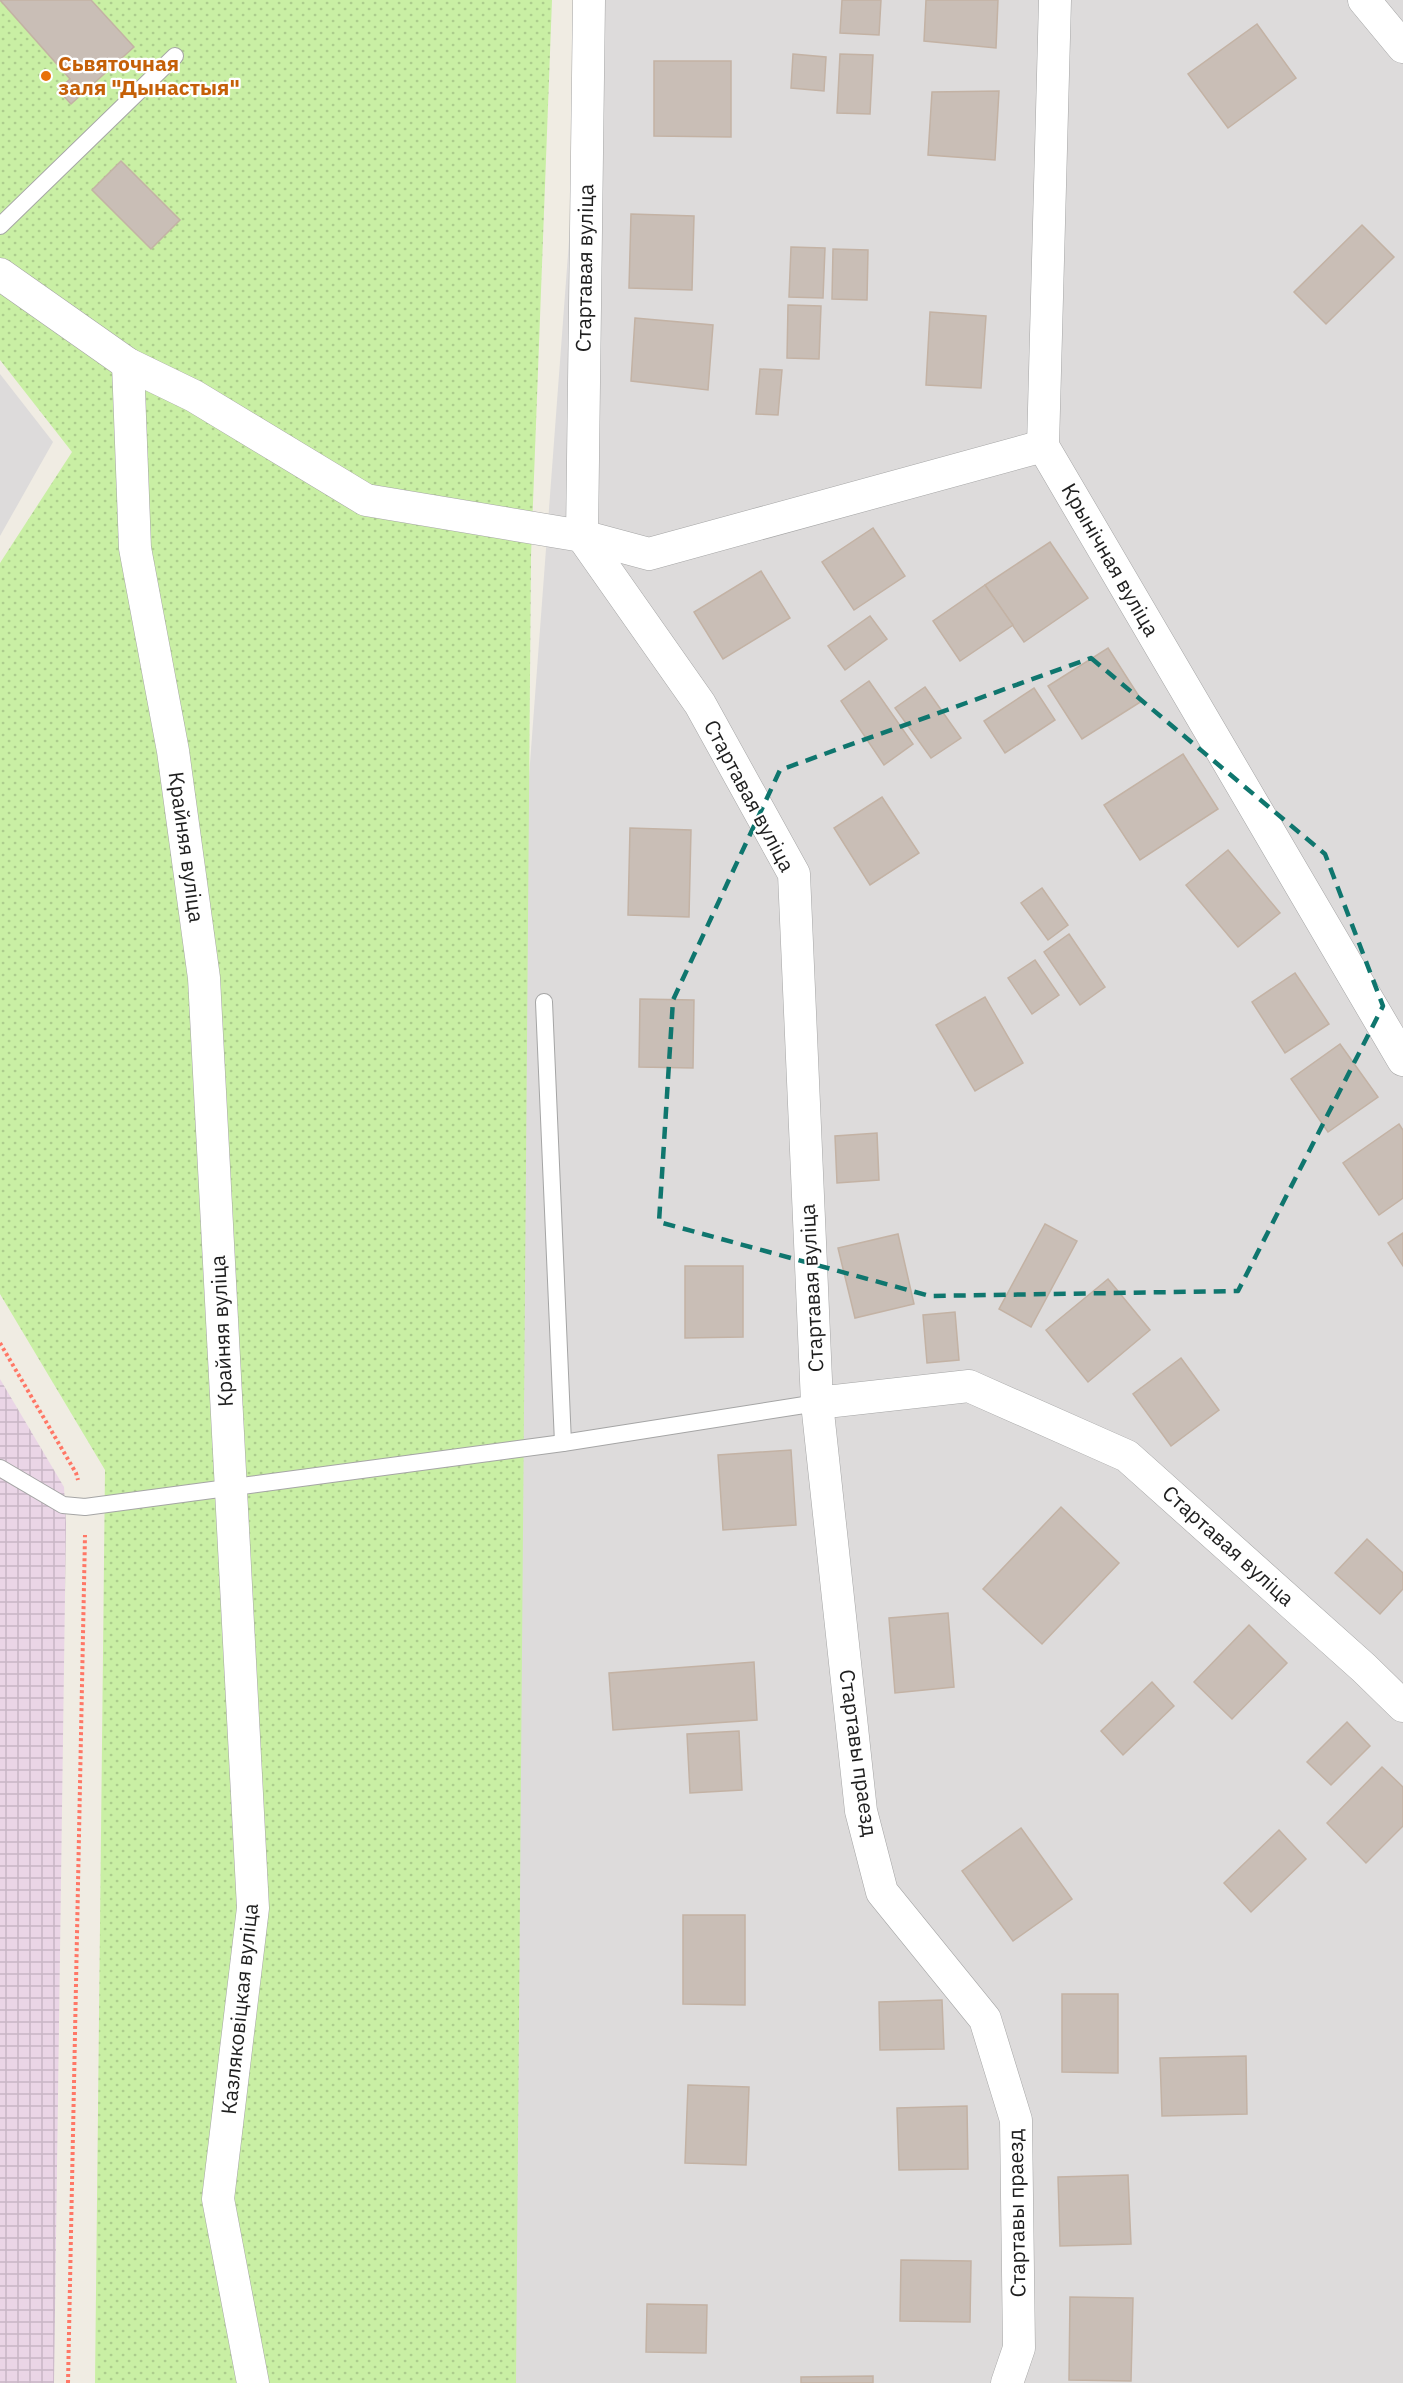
<svg xmlns="http://www.w3.org/2000/svg" width="1403" height="2383" viewBox="0 0 1403 2383" font-family="'IBM Plex Sans',sans-serif">
<style>
.residential{fill:#dddbdb}
.industrial{fill:url(#industrial-grid)}
.grass{fill:url(#grass-dots)}
.building{fill:#c9beb6;stroke:#c3b2a4;stroke-width:1.5}
.lines{fill:none;stroke-linecap:round;stroke-linejoin:round}
.service-casing{stroke:#a5a5a5;stroke-width:18}
.minor-casing{stroke:#a5a5a5;stroke-width:33}
.path{stroke:#f76;stroke-width:4;stroke-dasharray:3 3;stroke-linecap:butt}
.service{stroke:#fff;stroke-width:16}
.minor{stroke:#fff;stroke-width:32}
.marked{fill:none;stroke:#0f766e;stroke-width:4.5;stroke-dasharray:12 8;stroke-linejoin:round}
.food-dot{fill:#e8710a;stroke:#fff;stroke-width:2}
.labels{text-anchor:middle;stroke-width:4.5;stroke-linejoin:round;paint-order:stroke}
.food-label{font-size:21px;font-weight:bold;fill:#c56008;stroke:#fff;text-anchor:start}
.street-label{font-size:21px;fill:#1e1e1e;stroke:#fff}
</style>
<defs>
<pattern id="industrial-grid" width="8" height="8" patternUnits="userSpaceOnUse" patternTransform="scale(1.5)"><rect width="8" height="8" fill="#ead5e6"/><path d="M0 4h8M4 0v8" fill="none" stroke="#c8b6c5"/></pattern>
<pattern id="grass-dots" width="8" height="8" patternUnits="userSpaceOnUse" patternTransform="scale(1.5)"><rect width="8" height="8" fill="#c9efa4"/><path d="M2 2h.1M6 6h.1" fill="none" stroke="#accc8d" stroke-width="1.8" stroke-linecap="round"/></pattern>
</defs>
<rect width="100%" height="100%" fill="#f0ece3"/>
<g class="residential">
<path d="M587,0h816v2383h-994z"/>
<path d="M0,374l53,68 -53,94z"/>
</g>
<path class="industrial" d="M0,1379l64,108 2,36 -12,860h-54z"/>
<path class="grass" d="M0,0h552l-21,556 -15,1827h-421l10,-913 -105,-176v-731l72,-111 -72,-92z"/>
<g class="building">
<path d="M0,0h91l43,47 -63,57 -13,-14 12,-11z"/>
<path d="M842,0h39l-2,35 -39,-2z"/>
<path d="M926,0h72l-2,48 -72,-7z"/>
<path d="M1257,24l39,54 -68,50 -40,-54z"/>
<path d="M793,54l33,3 -2,34 -33,-3z"/>
<path d="M840,54l33,1 -3,59 -33,-1z"/>
<path d="M654,61h77v76l-77,-1z"/>
<path d="M999,91l-4,69 -67,-5 4,-63z"/>
<path d="M121,161l59,59 -29,29 -59,-59z"/>
<path d="M631,214l63,2 -2,74 -63,-2z"/>
<path d="M1362,225l32,32 -68,67 -32,-32z"/>
<path d="M791,247l34,1 -2,50 -34,-1z"/>
<path d="M833,249l35,1 -1,50 -35,-1z"/>
<path d="M788,305l33,1 -2,53 -32,-1z"/>
<path d="M930,312l56,4 -5,72 -55,-3z"/>
<path d="M635,318l78,7 -5,65 -77,-9z"/>
<path d="M760,369l22,1 -4,45 -22,-1z"/>
<path d="M873,528l32,48 -51,34 -32,-48z"/>
<path d="M1050,542l38,56 -64,44 -39,-57z"/>
<path d="M761,571l29,47 -67,41 -29,-47z"/>
<path d="M985,585l28,40 -53,36 -27,-40z"/>
<path d="M870,616l17,23 -42,31 -17,-24z"/>
<path d="M1108,648l34,53 -60,38 -34,-53z"/>
<path d="M869,681l44,63 -29,21 -43,-64z"/>
<path d="M925,687l36,51 -30,20 -36,-50z"/>
<path d="M1034,688l21,32 -50,33 -21,-32z"/>
<path d="M1183,754l35,55 -78,51 -36,-55z"/>
<path d="M882,797l37,56 -49,32 -36,-57z"/>
<path d="M630,828l61,2 -2,87 -61,-2z"/>
<path d="M1228,850l52,63 -42,34 -52,-62z"/>
<path d="M1042,888l26,37 -20,15 -27,-37z"/>
<path d="M1069,934l36,53 -25,18 -36,-53z"/>
<path d="M1035,960l24,35 -27,19 -24,-36z"/>
<path d="M1295,973l34,51 -44,29 -33,-51z"/>
<path d="M985,997l38,66 -48,28 -39,-66z"/>
<path d="M640,999l54,1 -1,68 -54,-1z"/>
<path d="M1340,1044l38,53 -50,35 -37,-53z"/>
<path d="M1399,1124l4,6v68l-24,17 -36,-52z"/>
<path d="M877,1133l2,47 -42,3 -2,-47z"/>
<path d="M1045,1224l32,17 -46,86 -32,-18z"/>
<path d="M1403,1233v33l-15,-23z"/>
<path d="M898,1234l16,70 -59,14 -17,-70z"/>
<path d="M685,1266h58v71l-58,1z"/>
<path d="M1108,1279l42,51 -62,52 -42,-52z"/>
<path d="M955,1312l4,48 -32,3 -4,-48z"/>
<path d="M1181,1358l38,52 -48,36 -38,-52z"/>
<path d="M791,1450l5,75 -73,5 -5,-75z"/>
<path d="M1061,1507l58,56 -77,81 -59,-55z"/>
<path d="M1367,1539l36,34v16l-23,25 -45,-41z"/>
<path d="M948,1613l6,74 -59,6 -6,-75z"/>
<path d="M1249,1625l38,38 -55,56 -38,-37z"/>
<path d="M754,1662l3,58 -144,10 -4,-57z"/>
<path d="M1152,1682l22,24 -51,49 -22,-24z"/>
<path d="M1347,1722l23,24 -39,39 -24,-23z"/>
<path d="M739,1731l3,59 -52,3 -3,-59z"/>
<path d="M1382,1767l21,20v39l-37,37 -39,-40z"/>
<path d="M1021,1828l51,71 -59,42 -51,-70z"/>
<path d="M1279,1830l27,29 -55,53 -27,-29z"/>
<path d="M683,1915h62v90l-62,-1z"/>
<path d="M1062,1994h56v79l-56,-1z"/>
<path d="M942,2000l2,49 -64,1 -1,-48z"/>
<path d="M1246,2056l1,58 -85,2 -2,-58z"/>
<path d="M688,2085l61,2 -3,78 -61,-2z"/>
<path d="M967,2106l1,63 -69,1 -2,-62z"/>
<path d="M1128,2175l3,69 -71,2 -2,-69z"/>
<path d="M901,2260l70,1 -1,61 -70,-1z"/>
<path d="M1070,2297l63,1 -2,83 -62,-1z"/>
<path d="M647,2304l60,1 -1,48 -60,-1z"/>
<path d="M873,2376v7h-72v-6z"/>
</g>
<g class="lines">
<defs>
<g id="service">
<path d="M0,226l175,-170"/>
<path d="M544,1002l19,441"/>
<path d="M0,1468l63,37 22,2 478,-64 254,-40"/>
</g>
<g id="minor">
<path d="M589,0l-7,536 118,168 94,170 23,529 152,-17 158,70 237,212 39,38"/>
<path d="M1055,0l-12,446 360,614"/>
<path d="M1364,0l39,47"/>
<path d="M0,274l128,90 66,32 172,104 216,36 67,18 394,-108"/>
<path d="M128,364l7,184 38,203 31,227 49,930 -35,291 35,184"/>
<path d="M817,1403l44,408 21,81 103,127 31,101 3,228 -12,35"/>
</g>
</defs>
<use href="#service" class="service-casing"/>
<use href="#minor" class="minor-casing"/>
<g class="path">
<path d="M0,1343l76,130 2,7"/>
<path d="M68,2383l17,-848"/>
</g>
<use href="#service" class="service"/>
<use href="#minor" class="minor"/>
</g>
<path class="marked" d="M1091,658l234,196 58,152 -145,285 -308,5 -271,-74 14,-222 107,-230z"/>
<circle class="food-dot" cx="46" cy="76" r="6"/>
<g class="labels">
<g class="food-label">
<text x="58" y="71">Сьвяточная<tspan x="58" dy="24">заля "Дынастыя"</tspan></text>
</g>
<g class="street-label">
<text transform="translate(585 268) rotate(-89)" y="7">Стартавая вуліца</text>
<text transform="translate(1110 560) rotate(60)" y="7">Крынічная вуліца</text>
<text transform="translate(749 796) rotate(62)" y="7">Стартавая вуліца</text>
<text transform="translate(186 847) rotate(82)" y="7">Крайняя вуліца</text>
<text transform="translate(812 1288) rotate(-93)" y="7">Стартавая вуліца</text>
<text transform="translate(222 1331) rotate(-93)" y="7">Крайняя вуліца</text>
<text transform="translate(1228 1546) rotate(42)" y="7">Стартавая вуліца</text>
<text transform="translate(858 1753) rotate(82)" y="7">Стартавы праезд</text>
<text transform="translate(240 2009) rotate(-84)" y="7">Казляковіцкая вуліца</text>
<text transform="translate(1017 2213) rotate(-91)" y="7">Стартавы праезд</text>
</g>
</g>
</svg>
